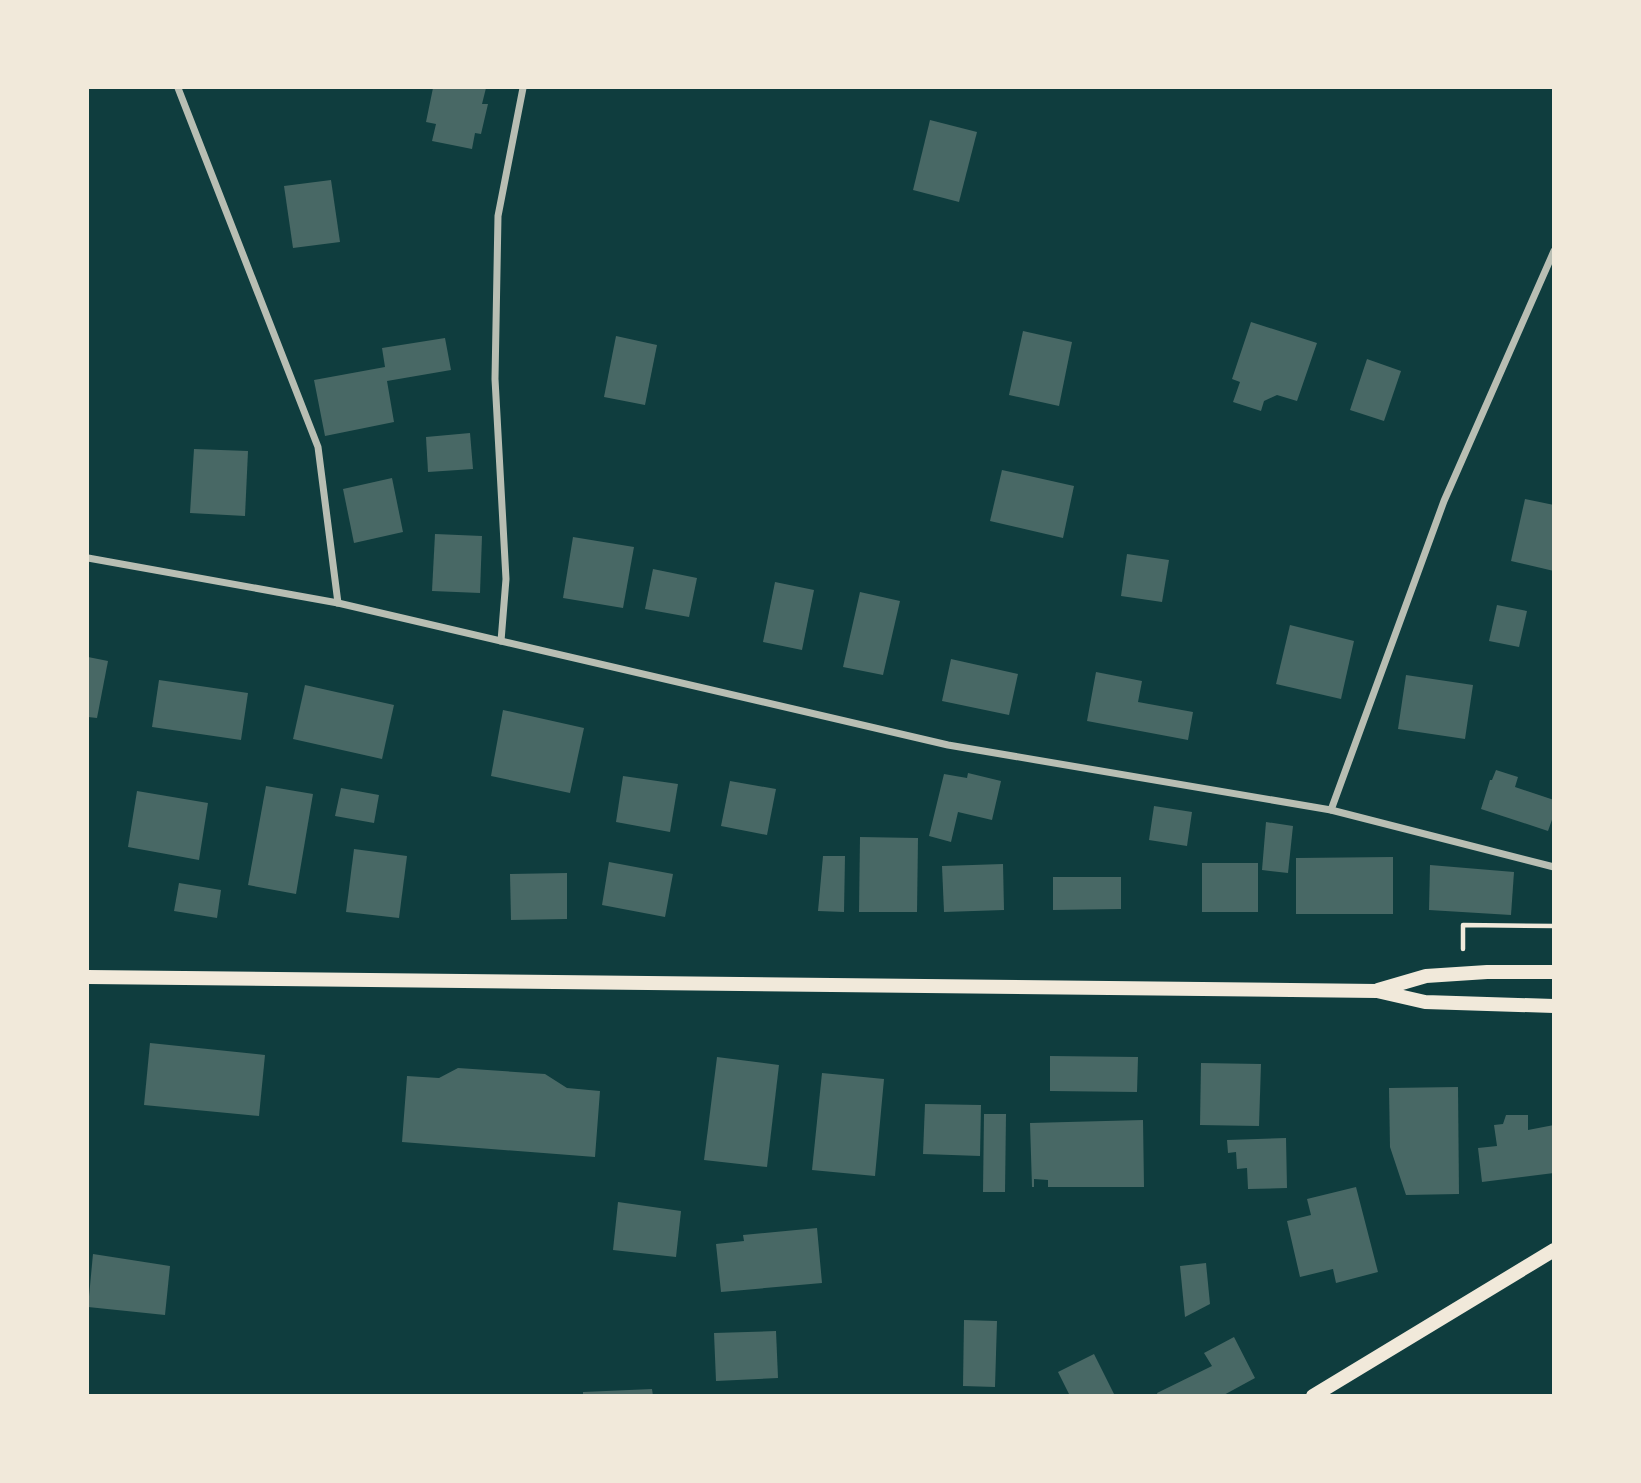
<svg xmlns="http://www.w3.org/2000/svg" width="1641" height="1483" viewBox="0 0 1641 1483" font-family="Inter,sans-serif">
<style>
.building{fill:#486865}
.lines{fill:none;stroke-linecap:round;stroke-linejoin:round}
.path{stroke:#f1e9da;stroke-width:4.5}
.minor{stroke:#b8beb3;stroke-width:7}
.secondary{stroke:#f1e9da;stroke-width:14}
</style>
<rect width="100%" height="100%" fill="#0f3d3e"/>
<g class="building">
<path d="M433,88h53l-4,16h6l-7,30 -6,-1 -3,16 -40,-8 4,-17 -10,-2z"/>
<path d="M930,120l47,12 -18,70 -46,-12z"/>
<path d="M331,180l9,62 -47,6 -9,-62z"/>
<path d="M1251,322l66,21 -20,58 -20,-6 -13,6 -3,10 -28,-9 7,-20 -8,-3z"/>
<path d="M1023,331l49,11 -13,64 -50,-11z"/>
<path d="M616,336l41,9 -12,60 -41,-8z"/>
<path d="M445,338l6,32 -64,11 7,41 -69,14 -11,-56 71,-13 -3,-19z"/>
<path d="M1367,359l34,12 -17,50 -34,-11z"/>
<path d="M470,433l3,36 -45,3 -2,-35z"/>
<path d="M194,449l54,2 -3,65 -55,-3z"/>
<path d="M1002,470l72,16 -11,52 -73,-17z"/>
<path d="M392,478l11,54 -49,11 -11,-54z"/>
<path d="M1525,499l29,6v66l-43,-10z"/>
<path d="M435,534l47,2 -2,57 -48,-2z"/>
<path d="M573,537l61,10 -11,61 -60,-10z"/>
<path d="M1127,554l42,6 -7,42 -41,-6z"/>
<path d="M653,569l44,9 -8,39 -44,-8z"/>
<path d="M775,582l39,8 -12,60 -39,-8z"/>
<path d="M860,592l40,9 -17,74 -40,-8z"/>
<path d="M1497,605l30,6 -8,36 -30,-6z"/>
<path d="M1290,625l64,16 -13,58 -65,-15z"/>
<path d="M88,657l20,4 -11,57 -9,-1z"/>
<path d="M951,659l67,15 -9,41 -67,-14z"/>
<path d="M1096,672l46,9 -4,21 55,10 -5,28 -101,-19z"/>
<path d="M1406,675l67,10 -8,54 -67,-10z"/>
<path d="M159,680l89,13 -7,47 -89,-13z"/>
<path d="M305,685l89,20 -12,54 -89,-20z"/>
<path d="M503,710l81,18 -14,65 -79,-17z"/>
<path d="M1496,770l22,7 -3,10 39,13v14l-6,17 -67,-22 9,-29h2z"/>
<path d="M968,773l33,8 -9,39 -34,-8 -7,30 -22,-6 15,-62 23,4z"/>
<path d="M623,776l55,8 -8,48 -54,-10z"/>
<path d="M730,781l46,8 -9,46 -46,-9z"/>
<path d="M266,786l47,8 -17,100 -48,-9z"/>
<path d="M341,788l38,7 -5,28 -39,-7z"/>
<path d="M137,791l71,12 -9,57 -71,-13z"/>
<path d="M1154,806l38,6 -5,34 -38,-6z"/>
<path d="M1266,822l27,4 -5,47 -26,-3z"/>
<path d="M860,837l58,1 -1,74h-58z"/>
<path d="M354,849l53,7 -8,62 -53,-6z"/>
<path d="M823,856h22l-1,56 -26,-1z"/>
<path d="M1393,857v57h-97v-56z"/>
<path d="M609,862l64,12 -8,43 -63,-12z"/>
<rect x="1202" y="863" width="56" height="49"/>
<path d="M1003,864l1,46 -60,2 -2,-46z"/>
<path d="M1430,865l84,7 -3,43 -82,-5z"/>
<path d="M567,873v46l-56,1 -1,-46z"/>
<path d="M1053,877h68v32l-68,1z"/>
<path d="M179,883l42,7 -4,28 -43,-7z"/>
<path d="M150,1043l115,12 -6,61 -115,-11z"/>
<path d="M1050,1056l88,1 -1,35 -87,-1z"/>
<path d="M717,1057l62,8 -12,102 -63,-7z"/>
<path d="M1201,1063l60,1 -2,62 -59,-1z"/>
<path d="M458,1068l87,6 22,14 33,3 -5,66 -193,-15 5,-66 32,2z"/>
<path d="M822,1073l62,6 -9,97 -63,-6z"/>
<path d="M1458,1087l1,107 -53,1 -16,-48 -1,-59z"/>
<path d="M925,1104l56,1 -1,51 -57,-2z"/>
<path d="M984,1114h22l-1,78h-22z"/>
<path d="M1506,1115h22v15l26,-5v48l-72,9 -4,-34 19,-2 -3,-21 9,-1z"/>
<path d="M1143,1120l1,67h-96v-7l-14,-1v8h-2l-2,-64z"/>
<path d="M1286,1138l1,50 -39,1 -1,-21 -10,1 -1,-17 -8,1 -1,-13z"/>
<path d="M1356,1187l22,85 -42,11 -3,-14 -33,8 -13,-56 24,-6 -4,-16z"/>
<path d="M618,1202l63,9 -5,46 -63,-7z"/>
<path d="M817,1228l5,55 -101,9 -5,-48 28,-3 -1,-6z"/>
<path d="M93,1254l77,12 -5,49 -77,-8z"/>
<path d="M1206,1263l4,41 -25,13 -5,-51z"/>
<path d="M964,1320l33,1 -2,66 -32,-1z"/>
<path d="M776,1331l2,47 -62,3 -2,-48z"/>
<path d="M1234,1337l21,41 -33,18h-64l-1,-3 55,-27 -8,-13z"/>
<path d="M1094,1354l21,42h-45l-12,-24z"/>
<path d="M652,1389l1,7h-70v-4z"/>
</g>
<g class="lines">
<path class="path" d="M1463,949v-24l91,1"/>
<g class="minor">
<path d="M178,88l140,359 20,156"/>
<path d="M88,558l250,45 610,142 383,65 223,57"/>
<path d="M501,641l5,-62 -11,-200 3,-163 25,-128"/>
<path d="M1331,810l113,-309 110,-250"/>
</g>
<g class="secondary">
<path d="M88,977l1289,14 48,11 129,4"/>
<path d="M1378,990l48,-14 61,-4h67"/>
<path d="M1313,1396l241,-146"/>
</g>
</g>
<rect width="1641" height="1483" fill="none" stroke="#f1e9da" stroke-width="178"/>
</svg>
